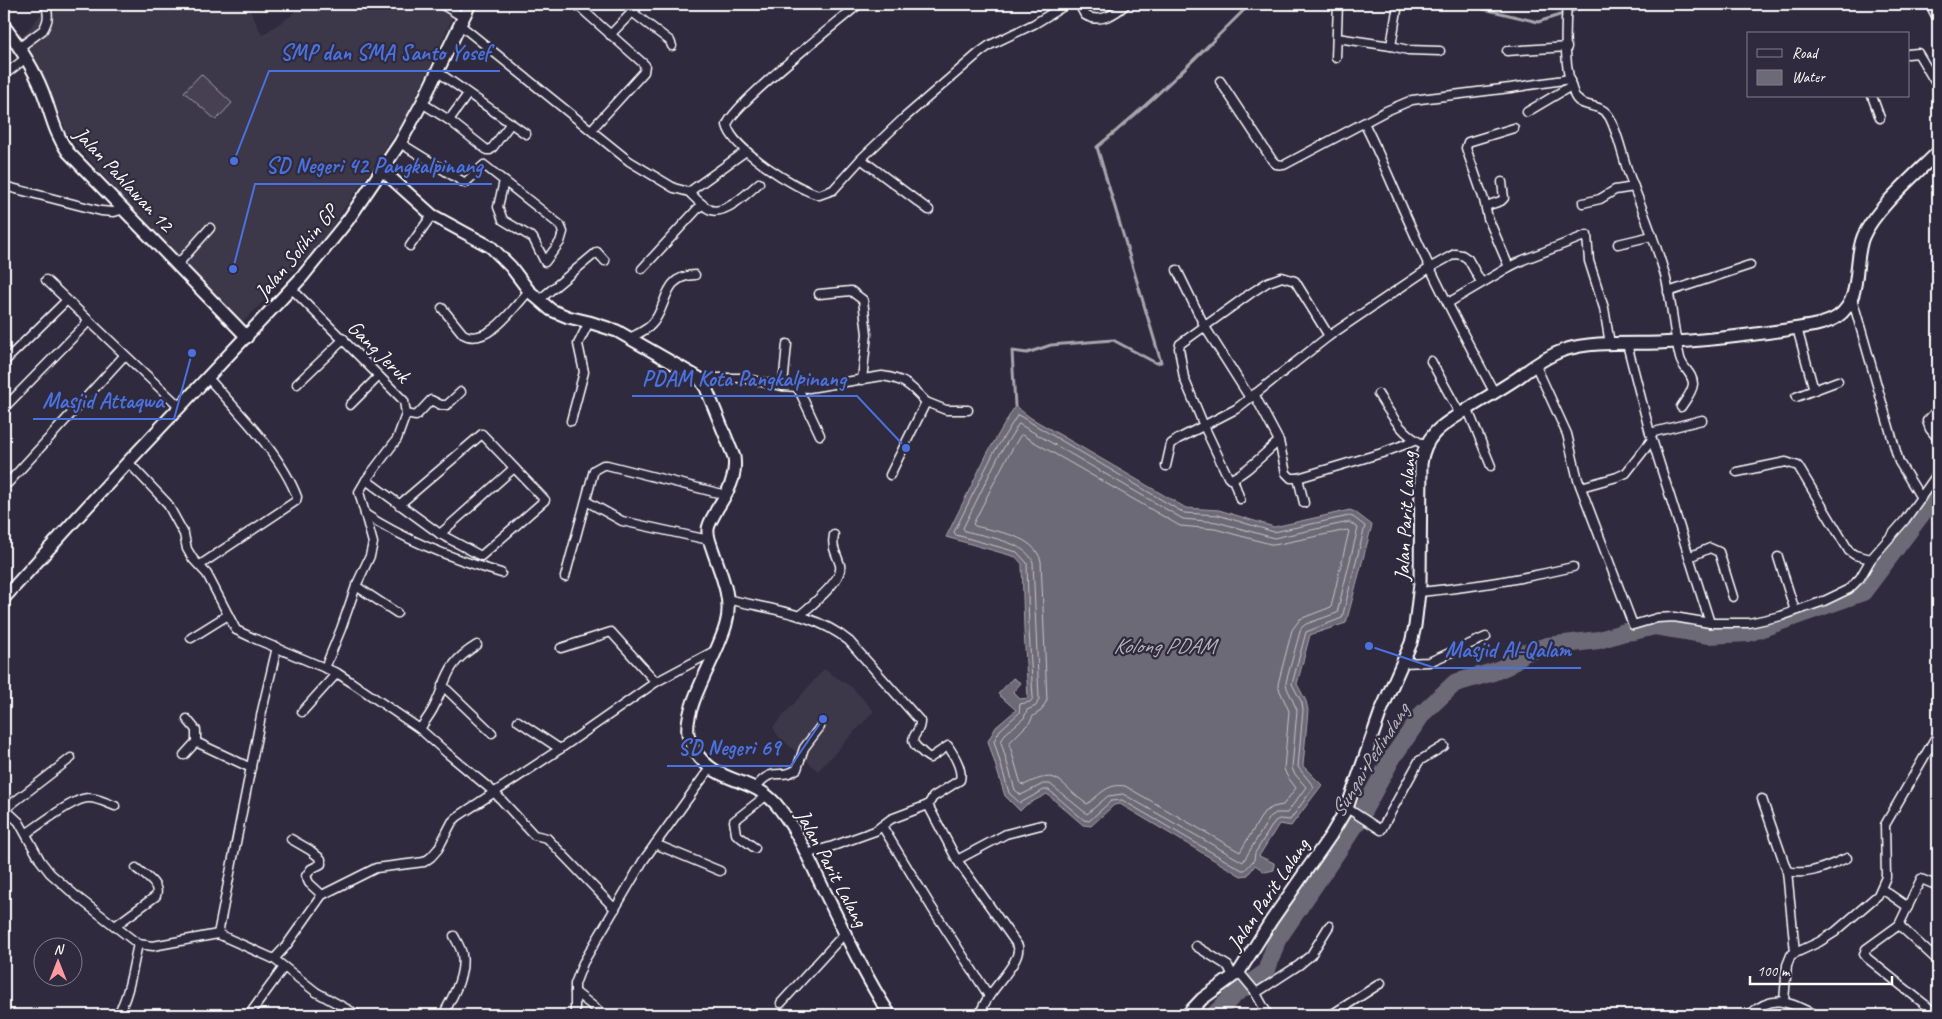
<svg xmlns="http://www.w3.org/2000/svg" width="1942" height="1019" viewBox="0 0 1942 1019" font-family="Caveat,sans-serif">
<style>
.built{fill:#3c3749}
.green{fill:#464152;stroke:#a2a0a8}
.water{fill:#6d6a77;stroke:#a7a6ad}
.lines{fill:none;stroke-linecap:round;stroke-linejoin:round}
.shore{stroke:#c5c3c9;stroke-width:1}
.stream{stroke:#a7a6ad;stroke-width:3}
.river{stroke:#6d6a77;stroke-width:18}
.street-casing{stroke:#fff;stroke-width:11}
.secondary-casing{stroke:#fff;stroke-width:15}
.street{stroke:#2f2a3d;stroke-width:8}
.secondary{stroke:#2f2a3d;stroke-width:11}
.labels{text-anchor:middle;stroke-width:4.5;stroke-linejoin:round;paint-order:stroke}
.street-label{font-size:21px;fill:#fff;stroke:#2f2a3d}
.water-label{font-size:22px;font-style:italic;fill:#b6b4bb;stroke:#2f2a3d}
.leader{fill:none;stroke:#4a71e0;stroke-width:2}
.callout-dot{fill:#4a71e0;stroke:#2f2a3d;stroke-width:2}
.callout-label{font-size:22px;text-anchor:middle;font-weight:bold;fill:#4a71e0;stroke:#2f2a3d;stroke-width:4.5;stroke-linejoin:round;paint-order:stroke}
</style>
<rect width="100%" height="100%" fill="#2f2a3d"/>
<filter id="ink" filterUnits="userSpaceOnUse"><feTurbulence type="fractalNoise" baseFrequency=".02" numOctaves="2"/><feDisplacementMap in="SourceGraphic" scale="10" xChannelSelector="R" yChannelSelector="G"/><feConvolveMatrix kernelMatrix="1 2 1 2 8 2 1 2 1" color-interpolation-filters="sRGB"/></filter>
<g filter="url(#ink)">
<g class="built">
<path d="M49,4h198l15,31 30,-20 7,-11h139l16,10 -47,103 -87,127 -79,80 -63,-64 -109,-123 -31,-72 -15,-29z"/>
<path d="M824,669l29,19 21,23 -56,60 -40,-35 -5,-9z"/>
</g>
<path class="green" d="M201,74l31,29 -16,17 -32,-28z"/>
<path class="water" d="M1015,406l16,12 155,90 33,2 55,17 76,-17 5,2 17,13 -26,98 -36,12 -13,49 9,17 2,9 -5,56 19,19 -31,41 -12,-2 -20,32 15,7v7l-9,2 -10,-7 -7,10 -7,1 -121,-72 -6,1 -23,21 -8,-1 -36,-31 -21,11 -6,6 -15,-15 -17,-55 8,-14 20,-17 -18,-16 15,-16 8,5 -8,9 7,7 8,-1 -4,-68 -2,-66 -6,-7 -70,-20 42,-85z"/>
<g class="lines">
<g class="shore">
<path d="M1018,415l166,98 34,2 56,17 75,-16 4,1 12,9 -23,92 -36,14 -14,52 10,19 1,7 -5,57 16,20 -24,33 -11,-1 -4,2 -20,32 -1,7 -9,10h-3l-120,-70 -11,1 -22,20 -5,-1 -35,-30h-5l-24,13 -11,-10 -15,-52 6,-11 19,-17 1,-9 10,-2 3,-4 -4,-68 -2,-67 -10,-11 -61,-17 -2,-3 39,-78z"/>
<path d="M1019,424l164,95 34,3 57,16 75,-16 9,6 -21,85 -31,11 -5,4 -15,54 1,6 10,22 -5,58 2,5 12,14 -19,26h-11l-6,4 -27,45 -120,-68 -15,2 -21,18 -37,-30h-7l-22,11 -6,-5 -14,-48 4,-8 19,-16 3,-8 9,-4 3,-7 -6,-137c-7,-20 -49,-26 -68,-31l-2,-3 35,-71z"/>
<path d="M1022,435l158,91 35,3 59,16 73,-15 2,1 -18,76 -31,12 -8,11 -14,54 2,7 9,20 -5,58 3,7 9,12 -13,17 -10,2 -9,5 -24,40 -115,-66c-18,-3 -25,9 -38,18 -29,-19 -25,-38 -63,-19l-3,-1 -12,-41 21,-21 3,-6 8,-5 6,-11 -6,-139c-7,-26 -44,-29 -66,-35l-2,-2 32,-63 15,-25z"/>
</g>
<g class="stream">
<path d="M1463,4l75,18 56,-18"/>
<path d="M1015,406l-3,-55 15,2 24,-8 62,-5 43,23 5,-1 -64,-215c54,-44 104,-94 153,-143"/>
</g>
<path class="river" d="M1214,1015l21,-21 31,-22 11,-32 79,-116 36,-66 31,-45 32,-30 38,-11 14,-6 17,-13 23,-7 52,-6 26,-8 9,-1 21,-5 54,9 39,-2 115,-41 75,-100"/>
<defs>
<g id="street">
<path d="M441,4l22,13"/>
<path d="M576,4l69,61 -1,7 -52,57"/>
<path d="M859,4c-22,19 -127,101 -132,121 5,24 69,64 92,70l14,-5 28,-31 43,-41 75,-65 11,-8 44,-21 33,-20"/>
<path d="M1079,4l6,11c14,9 31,-1 41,-11"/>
<path d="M1567,4c-2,26 -3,66 7,90 5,16 27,7 36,24 8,16 12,36 18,54 13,34 27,68 37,103 7,27 8,55 15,83 2,10 13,15 13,26 -1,9 -7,15 -12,23"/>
<path d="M1930,4l8,16"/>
<path d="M632,12l38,29 2,5"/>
<path d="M459,24l170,137 45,27 15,4 57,-41"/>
<path d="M610,35l30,-31"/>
<path d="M1337,38l54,8 7,-42"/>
<path d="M1391,46l17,4 32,1"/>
<path d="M20,47l23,-17c6,-10 6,-16 2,-26"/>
<path d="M1507,51l60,-4"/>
<path d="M1908,54l10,-1 20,34"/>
<path d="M1336,58l2,-54"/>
<path d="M438,72l88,62"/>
<path d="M4,75l22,-17"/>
<path d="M1220,81l52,79 4,4 8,1 102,-54 26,-11 98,-12 60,-9"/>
<path d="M1872,96l8,22"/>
<path d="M422,103l27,17 38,30h3l3,-3 18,-24"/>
<path d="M1527,112l44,-26"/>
<path d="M449,120l19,-26"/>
<path d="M1364,123c18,35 32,72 49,108 24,55 53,108 81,161"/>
<path d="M1514,128l-46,14 -2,6 18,52 4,18 21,49 14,-7 64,-25 2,26 15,47 6,36"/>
<path d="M400,143l65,40 19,-18 76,60 3,7 -3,10 -15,20 -12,-24 -30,-18 -5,-13 6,-26"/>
<path d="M861,159l68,51"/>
<path d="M4,186l97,25 13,1 10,-3"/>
<path d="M689,192c6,6 14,15 22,18 15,5 39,-19 48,-27"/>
<path d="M1583,203l17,-4 15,-9 19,-3"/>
<path d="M1486,206l15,-5 3,-3 -2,-16"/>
<path d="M1618,244l34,-8"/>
<path d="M410,246l22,-31"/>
<path d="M178,264l32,-36"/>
<path d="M642,269l60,-65"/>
<path d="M1177,270l28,57 45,71"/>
<path d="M46,280l134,127"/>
<path d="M292,289l112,112 2,13 -9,25 -31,41 -7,12 14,51 -3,13 -14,30 -15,43 -16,39"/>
<path d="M1668,292l82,-27"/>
<path d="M819,294l32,-3 12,9 4,34 -5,46"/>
<path d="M1852,298l47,164 22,36"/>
<path d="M539,300l58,-48 8,9"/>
<path d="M1448,303l61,-36"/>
<path d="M442,308l21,26c24,14 52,-28 66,-43"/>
<path d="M1797,328l17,62 24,-9"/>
<path d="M630,338c7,-4 15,-7 21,-13 18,-18 10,-49 44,-50"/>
<path d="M1627,344l23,89"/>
<path d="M1431,361l29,53"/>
<path d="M4,362l63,-62"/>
<path d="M1535,364l32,70 11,46 55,145 24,-7 17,-1 36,6h39l32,-7 43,-15 25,-12 11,-11 11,-19 34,-39 33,-47"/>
<path d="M699,378h42l42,8 26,2 73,-12c23,3 29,10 44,26l-36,73"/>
<path d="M297,384l47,-45"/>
<path d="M783,386l4,-42"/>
<path d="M798,388l22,47"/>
<path d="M1254,394l25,47 7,32 5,5h7l84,-25 32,-12"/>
<path d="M1378,394c13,21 24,41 47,51"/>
<path d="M1796,397l18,-7"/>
<path d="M926,402l20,8h22"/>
<path d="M350,405l28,-28"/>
<path d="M4,408l85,-87"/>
<path d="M1938,409l-11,12 3,8 8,10"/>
<path d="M1468,410l23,56"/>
<path d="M406,414l10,2 15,-16 10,5h6l14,-13"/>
<path d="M1702,420l-52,13 60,190"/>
<path d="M571,421l13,-49 -6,-28 11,-22"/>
<path d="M1279,441c-12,10 -36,35 -49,38l-2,-2 -24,-51 -20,-48 -5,-30 1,-4 71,-51 17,-11 14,-5 13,4 34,55"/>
<path d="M128,462l39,41 17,31 3,15 6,10 14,15 29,56 17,8 84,35 14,9 69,47 27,24 47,39 40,43 13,3 68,71"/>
<path d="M1166,466l5,-22 7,-5 58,-30 93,-73 102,-69 20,-11 4,-2 7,1 6,4 13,23"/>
<path d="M1737,472l49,-10 12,4 51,85 6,4 16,4"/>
<path d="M1298,478l6,25"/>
<path d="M1233,479l7,20"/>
<path d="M366,480l74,54 41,22 64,-56 -63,-66 -83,71"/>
<path d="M8,483l116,-127"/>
<path d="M1581,487l36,-10 9,-4 25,-32"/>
<path d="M586,501l36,20 87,19"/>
<path d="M365,514c41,27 89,45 136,59"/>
<path d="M440,534l74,-66"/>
<path d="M1689,557l21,-9 9,4 14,45"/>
<path d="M1778,557l17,54"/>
<path d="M200,565l96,-64 1,-4c-16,-43 -59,-85 -89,-119"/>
<path d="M565,577l29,-107 9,-5h4l119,30"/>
<path d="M356,586l41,27"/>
<path d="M1420,592c52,-5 102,-13 153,-25"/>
<path d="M727,599c41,10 88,14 122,42l71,80c1,14 -16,16 0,29 3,3 6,6 10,8l18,-12c6,9 15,23 12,34l-27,17 -5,8"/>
<path d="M799,616c10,-9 45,-36 41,-51 -3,-11 -9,-17 -6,-30"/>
<path d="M191,638l37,-23"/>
<path d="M561,648l50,-16 45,50"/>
<path d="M1402,663l27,-1 57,-25"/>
<path d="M442,685l50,48"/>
<path d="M302,712l35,-39"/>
<path d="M187,719l9,11v13"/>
<path d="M518,721l42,28"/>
<path d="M420,729c5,-8 11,-15 15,-24 14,-30 11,-41 42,-60"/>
<path d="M184,755l10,-11 4,-1 53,25"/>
<path d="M755,788c19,-24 25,-7 42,-19l7,-21 16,-21"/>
<path d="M1762,799l25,72 8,81"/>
<path d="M4,808l15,14 21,38 10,13 26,23 62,48 15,2 65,-12 56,25 12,-13 36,-51 54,-27 48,-6 7,-5 7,-8 14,-27 5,-5 103,-68 96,-67 60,-32"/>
<path d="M1347,808l34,22 38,-69 25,-15"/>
<path d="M5,809l66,-51"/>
<path d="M882,826l50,82 57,88"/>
<path d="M26,834c13,-9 49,-37 63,-36 8,0 18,5 26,8"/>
<path d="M291,839l19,11 11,9v5l-10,5 -5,7 3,7 13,12"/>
<path d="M655,844l65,27"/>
<path d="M755,848l-19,-14 -2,-13 33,-26"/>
<path d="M806,854l27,-8 42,-15 16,-12 37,-14 29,55 61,86c4,18 -33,46 -38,69"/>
<path d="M957,860l49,-26 35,-9"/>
<path d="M1787,871c22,5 40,-5 60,-13"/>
<path d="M1882,889l26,18"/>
<path d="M1899,925l39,36"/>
<path d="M115,926l41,-30c5,-12 -12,-21 -20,-28"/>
<path d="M218,934l44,-223 15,-64"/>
<path d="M1196,946l32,20 5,10"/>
<path d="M274,959l42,33 42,23"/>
<path d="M1239,972l15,18 14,25"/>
<path d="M575,992l29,23"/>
<path d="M1256,993l43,-28 12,-10 18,-29"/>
<path d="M1784,1001l3,-36 4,-10 28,-13 16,-10 43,-37 8,-18 -1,-52 53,-92"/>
<path d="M781,1003l64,-70"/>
<path d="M117,1015c12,-17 16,-50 21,-71"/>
<path d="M249,1015l35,-48"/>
<path d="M443,1015c9,-17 23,-40 19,-61 -1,-6 -5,-12 -8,-18"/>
<path d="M575,1015v-31l8,-21 60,-102 67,-93"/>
<path d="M1331,1015l50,-32"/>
<path d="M1749,1015c26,-23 40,-12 67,0"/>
<path d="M1938,1015l-71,-57 -3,-4 2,-5 33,-24 22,-46 17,7"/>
</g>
<g id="secondary">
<path d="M4,26c15,20 29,41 38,64 9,22 12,43 26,62l179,185"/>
<path d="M382,170l50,45 59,32 20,20 18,24 22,19 17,7 21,5 28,9 82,47 7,10 28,69c3,20 -6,35 -17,52 -3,7 -8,13 -9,20 -1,8 3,15 5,22 8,23 20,49 13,73 -8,32 -42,80 -38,110 1,6 3,11 7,17 21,33 57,26 80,52 20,23 32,52 45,79 22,45 43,91 70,133"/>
<path d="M4,598l124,-136 174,-185 46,-57 52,-77 22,-40 48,-99"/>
<path d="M1187,1015l15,-16 37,-27 32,-51 60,-86 16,-27 34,-97 30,-68 4,-17 5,-42 1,-120c4,-34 28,-42 53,-59 15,-9 30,-18 45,-28 14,-11 28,-21 45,-27 29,-9 64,-6 94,-7 43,-2 86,-7 128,-13 16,-3 37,-4 51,-13 26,-17 16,-55 26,-80 12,-28 53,-63 75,-85"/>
</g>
</defs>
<use href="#street" class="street-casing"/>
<use href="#secondary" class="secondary-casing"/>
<use href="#street" class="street"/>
<use href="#secondary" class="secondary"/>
</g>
</g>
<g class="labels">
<g class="street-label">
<text transform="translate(124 179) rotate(47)" y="7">Jalan Pahlawan 12</text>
<text transform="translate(296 252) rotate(-50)" y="7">Jalan Solihin GP</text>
<text transform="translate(379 351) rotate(45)" y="7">Gang Jeruk</text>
<text transform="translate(1405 516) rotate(-87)" y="7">Jalan Parit Lalang</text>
<text transform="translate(832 868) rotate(62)" y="7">Jalan Parit Lalang</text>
<text transform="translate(1268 894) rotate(-56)" y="7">Jalan Parit Lalang</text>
</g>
<g class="water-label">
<text x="1164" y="653">Kolong PDAM</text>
<text transform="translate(1369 760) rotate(-58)" y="8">Sungai Pedindang</text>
</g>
</g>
<path class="leader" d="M234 161L269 71H500M233 269L255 184H492M906 448L857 396H632M192 353L174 419H33M1369 646L1435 668H1581M823 719L791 766H667"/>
<g class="callout-dot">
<circle cx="234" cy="161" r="5"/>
<circle cx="233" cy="269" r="5"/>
<circle cx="906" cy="448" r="5"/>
<circle cx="192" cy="353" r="5"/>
<circle cx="1369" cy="646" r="5"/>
<circle cx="823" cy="719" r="5"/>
</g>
<g class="callout-label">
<text x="385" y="60">SMP dan SMA Santo Yosef</text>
<text x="374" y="173">SD Negeri 42 Pangkalpinang</text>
<text x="744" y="386">PDAM Kota Pangkalpinang</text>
<text x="103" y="408">Masjid Attaqwa</text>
<text x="1508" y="657">Masjid Al-Qalam</text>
<text x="729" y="755">SD Negeri 69</text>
</g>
<rect width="1942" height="1019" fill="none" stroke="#2f2a3d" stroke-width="20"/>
<rect x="10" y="10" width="1922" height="999" fill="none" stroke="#fff" stroke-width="2" filter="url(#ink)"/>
<rect x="1747" y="32" width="162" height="65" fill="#2f2a3d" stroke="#827f8b"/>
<rect x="1757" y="49" width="25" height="8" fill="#2f2a3d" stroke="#827f8b"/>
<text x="1792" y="58" font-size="15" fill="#ffffff">Road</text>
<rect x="1757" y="70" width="25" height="15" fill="#6d6a77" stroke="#827f8b"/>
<text x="1792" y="82" font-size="15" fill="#ffffff">Water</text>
<g transform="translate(58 962)"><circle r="24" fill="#2f2a3d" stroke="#827f8b"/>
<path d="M0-4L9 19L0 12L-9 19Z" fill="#ff9aa2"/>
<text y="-8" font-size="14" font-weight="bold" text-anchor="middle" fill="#ffffff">N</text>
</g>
<path d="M1750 976v8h142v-8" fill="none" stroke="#ffffff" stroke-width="2.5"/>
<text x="1757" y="976" font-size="15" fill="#ffffff" stroke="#2f2a3d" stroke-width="4" paint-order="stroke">100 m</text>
</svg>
